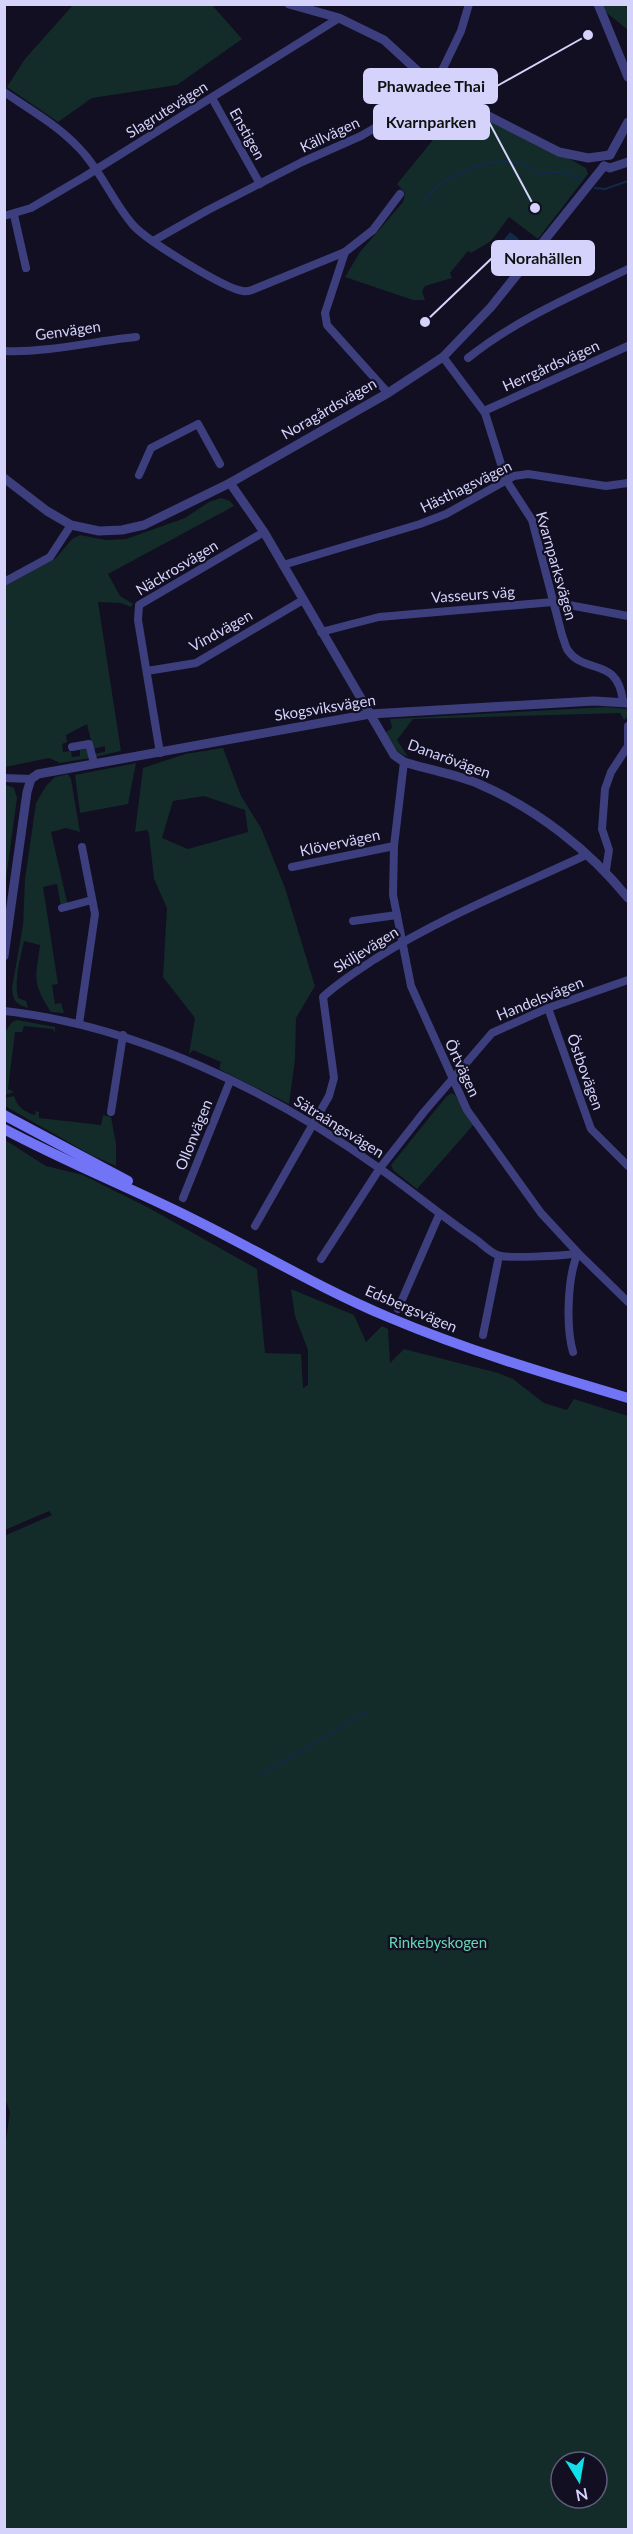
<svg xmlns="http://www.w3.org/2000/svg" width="633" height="2534" viewBox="0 0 633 2534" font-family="Lato,sans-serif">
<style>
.green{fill:#132b29;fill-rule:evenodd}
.water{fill:#122a47}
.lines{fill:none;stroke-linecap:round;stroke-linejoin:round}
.stream{stroke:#122a47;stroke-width:2}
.minor{stroke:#3d3e7d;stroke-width:8}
.tertiary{stroke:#3d3e7d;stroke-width:9}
.secondary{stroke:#7174f5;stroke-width:10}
.labels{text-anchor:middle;stroke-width:4.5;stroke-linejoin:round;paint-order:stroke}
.street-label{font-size:15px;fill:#d5d3fc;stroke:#110f21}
.park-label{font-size:15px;fill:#64d6b4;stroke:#110f21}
.leader{fill:none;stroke:#d5d3fc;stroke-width:2}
.callout-dot{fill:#d5d3fc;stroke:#110f21;stroke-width:2}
.callout{fill:#d5d3fc;stroke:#d5d3fc;stroke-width:2}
.callout-label{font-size:16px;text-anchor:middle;font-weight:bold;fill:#111}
</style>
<rect width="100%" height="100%" fill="#110f21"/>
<g class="green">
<path d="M73,5h139l30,34 -65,46 -85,13 -34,24 -51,-35 18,-28z"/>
<path d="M601,5h27v25l-26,-21z"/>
<path d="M459,108l67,27 60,33 2,6 -50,65 -29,-22 -18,24 -20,12 -3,-2 -18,22 2,5 -27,8 -3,5 3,9h-12l-68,-23 15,-25 43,-50 2,-9 -8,-9z"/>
<path d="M221,498l9,3 4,5 -126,68 12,22 13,8 -2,3 -10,-4 -23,-1 23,149 -26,6 -1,-3 11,-2v-6l-12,3 -6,-25 -21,11 1,7 -5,2 1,8 8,-1 1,6 8,-1v-6l7,-1 3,9 -30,5 -11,-5 -44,9v-181l51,-28 16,-19 8,-4 26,5 20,-1 59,-21 24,-16z"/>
<path d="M606,707l22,2v7l-4,4 -4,-7 -207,6 -16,21 11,17 -10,-5 -13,-19 7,-5 -2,-9z"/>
<path d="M223,748l18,48 20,32 24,60 30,98 -19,32 -1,41 -6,45 -70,-35 2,-7 -28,-12 -4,4 6,-36 -32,-41 4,-69 -13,-29 -5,-45 -2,-4 -12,2 8,-64 42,-14zM204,796l41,14 3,22 -60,17 -26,-11 11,-37z"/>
<path d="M136,763l-8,41 -48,9 -5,-38z"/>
<path d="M68,774l3,5 9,53 -14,-4 -15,4 17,74h-7l-4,-22 -14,3 15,97 -6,1 3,19 6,-1 3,10 -13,-1c-20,-31 -15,-34 -11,-67l-16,-4c-4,19 -10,38 -6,57l8,3 2,7c-12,-4 -15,-7 -16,-20l11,-63 2,-46 11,-76 10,-17 9,-9z"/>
<path d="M4,784l10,4 3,10 -12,88z"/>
<path d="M17,1020l38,7v6l-2,-4 -29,-3 -2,6h-7l-7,57 6,3 -9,3v-63l7,-10z"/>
<path d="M451,1093l4,2 19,29 -57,65 -24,-19 -2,-5 55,-68z"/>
<path d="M14,1096c3,10 11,17 21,19l1,-4 3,1v6l62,7 2,-10 8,2 5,27v22l-25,-11 -86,-49v-8z"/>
<path d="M5,1140l41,26 37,9 66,33 108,61 8,84 36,1 2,34 5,-3v-35l-13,-34 -4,-27 63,26 12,27 16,-16 6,3 2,34 14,-14 94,24 15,6 31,24 23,7 7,-11 54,17v1113h-623l-1,-376 6,-41 -6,-16v-560l48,-21 -3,-4 -44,19zM561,2462h36v36h-36z"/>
</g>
<path class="water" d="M510,232l9,7 -17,22 -10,-7z"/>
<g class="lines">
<g class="stream">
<path d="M467,170c17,-7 39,-12 56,-6 6,3 12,7 17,10 17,-4 27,-2 42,6"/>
<path d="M595,188l10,1 23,-8"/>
<path d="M423,204c10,-18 24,-25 42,-33"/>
<path d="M4,624l7,-1"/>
<path d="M261,1775l105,-63"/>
</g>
<g class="minor">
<path d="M4,92c25,17 53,33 74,55 23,23 34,54 55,78 13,15 92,64 110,66 3,1 6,0 9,-1l93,-38"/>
<path d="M212,98l48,86"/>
<path d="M14,215l12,53"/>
<path d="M4,216l27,-8 53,-31 255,-159"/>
<path d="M153,241l55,-31 94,-48 59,-26 41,-24 34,-29 25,-52 8,-27"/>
<path d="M4,351c44,2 89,-10 132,-14"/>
<path d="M443,357l42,56 21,67 26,40 30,115c2,5 3,10 5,14 17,27 51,6 56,53"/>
<path d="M468,358c49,-39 104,-62 160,-89"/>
<path d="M388,393l-61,-68 -2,-12 20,-61 28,-22 27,-36"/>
<path d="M484,411l144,-65"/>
<path d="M139,475l12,-27 47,-24 22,40"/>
<path d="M283,565l137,-41 26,-10 68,-38 14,-2 78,12 22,-3"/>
<path d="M4,582l46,-25 21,-32"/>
<path d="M321,632l58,-15 174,-15 75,14"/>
<path d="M147,671l49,-8 107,-63"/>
<path d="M72,747l17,-3 5,19"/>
<path d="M160,753l-22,-133 1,-15 125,-73"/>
<path d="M404,762l-10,84 -1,49 18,91 56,124 74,103 37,40c-11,24 -12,75 -5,99"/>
<path d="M4,778l27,1"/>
<path d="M292,867l102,-21"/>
<path d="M606,870l3,-20 -7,-21 3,-40 6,-17 17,-26v-20"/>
<path d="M62,908l30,-8"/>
<path d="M353,921l44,-6"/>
<path d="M548,1008l43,121 37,37"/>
<path d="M4,1011c131,14 269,81 375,157 34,24 65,50 99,73 6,5 15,14 23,15 10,2 68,0 77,-3l50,49"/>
<path d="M79,1024l16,-110 -13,-67"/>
<path d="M111,1112l12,-77"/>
<path d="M183,1198l47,-117"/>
<path d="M255,1226l74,-130 5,-18 -11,-81c16,-15 34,-26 52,-38 67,-42 140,-71 211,-104"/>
<path d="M321,1259l59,-91 44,-56 68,-79 56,-25 80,-28"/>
<path d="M398,1309l41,-94"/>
<path d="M483,1335l16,-79"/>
</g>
<g class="tertiary">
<path d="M289,4l50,14 45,22 37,34 48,32 90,46 29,6 22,-3"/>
<path d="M598,4l30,73"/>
<path d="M610,155l18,-33"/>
<path d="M604,166l6,2 18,-6"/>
<path d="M4,478l43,33 24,14 28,6 23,-1 22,-5 86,-42 158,-90 55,-36 48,-50 113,-141"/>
<path d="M230,483l34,49 130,223 10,7c25,8 51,12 75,22 58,25 110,66 149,114"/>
<path d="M4,956l23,-164 4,-13 7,-5 332,-60 224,-13 34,2"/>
</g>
<g class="secondary">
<path d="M4,1115l124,66"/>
<path d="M4,1129c62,33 127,59 189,90 65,32 128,70 195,98 78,33 159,57 240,81"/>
</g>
</g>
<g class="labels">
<g class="street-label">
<text transform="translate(167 110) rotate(-32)" y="5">Slagrutevägen</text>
<text transform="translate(247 134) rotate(61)" y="5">Enstigen</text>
<text transform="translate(330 135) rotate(-25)" y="5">Källvägen</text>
<text transform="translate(68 331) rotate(-8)" y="5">Genvägen</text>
<text transform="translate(551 366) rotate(-24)" y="5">Herrgårdsvägen</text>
<text transform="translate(329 409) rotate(-30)" y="5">Noragårdsvägen</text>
<text transform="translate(466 487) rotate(-26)" y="5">Hästhagsvägen</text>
<text transform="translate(556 566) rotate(74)" y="5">Kvarnparksvägen</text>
<text transform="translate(177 568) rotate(-31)" y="5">Näckrosvägen</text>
<text transform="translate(473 595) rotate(-4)" y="5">Vasseurs väg</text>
<text transform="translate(221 631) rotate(-29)" y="5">Vindvägen</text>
<text transform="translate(325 708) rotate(-9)" y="5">Skogsviksvägen</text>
<text transform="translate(449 759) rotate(20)" y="5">Danarövägen</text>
<text transform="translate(340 843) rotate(-12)" y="5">Klövervägen</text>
<text transform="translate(366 950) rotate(-32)" y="5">Skiljevägen</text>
<text transform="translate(540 999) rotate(-22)" y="5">Handelsvägen</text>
<text transform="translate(462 1068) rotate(65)" y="5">Örtvägen</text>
<text transform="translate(585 1072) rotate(70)" y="5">Östbovägen</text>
<text transform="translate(339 1127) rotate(32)" y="5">Sätraängsvägen</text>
<text transform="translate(194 1135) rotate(-68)" y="5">Ollonvägen</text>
<text transform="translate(411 1309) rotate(23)" y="5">Edsbergsvägen</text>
</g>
<g class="park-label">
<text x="438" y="1948">Rinkebyskogen</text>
</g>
</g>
<path class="leader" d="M588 35L497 86M535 208L489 122M425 322L492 258"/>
<g class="callout-dot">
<circle cx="588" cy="35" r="6"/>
<circle cx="535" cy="208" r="6"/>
<circle cx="425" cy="322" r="6"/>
</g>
<g class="callout">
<rect x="364" y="69" width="133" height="34" rx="6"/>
<rect x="374" y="105" width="115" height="34" rx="6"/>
<rect x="492" y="241" width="102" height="34" rx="6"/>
</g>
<g class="callout-label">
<text x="431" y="92">Phawadee Thai</text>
<text x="431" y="128">Kvarnparken</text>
<text x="543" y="264">Norahällen</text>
</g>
<rect width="633" height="2534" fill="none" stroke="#d5d3fc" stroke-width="12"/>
<g transform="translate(579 2480) rotate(169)"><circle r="28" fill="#110f21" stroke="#5f5d79" stroke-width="1.5"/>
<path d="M0-4.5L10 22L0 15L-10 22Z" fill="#11dfea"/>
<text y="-9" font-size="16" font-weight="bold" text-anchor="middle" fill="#d5d3fc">N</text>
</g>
</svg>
